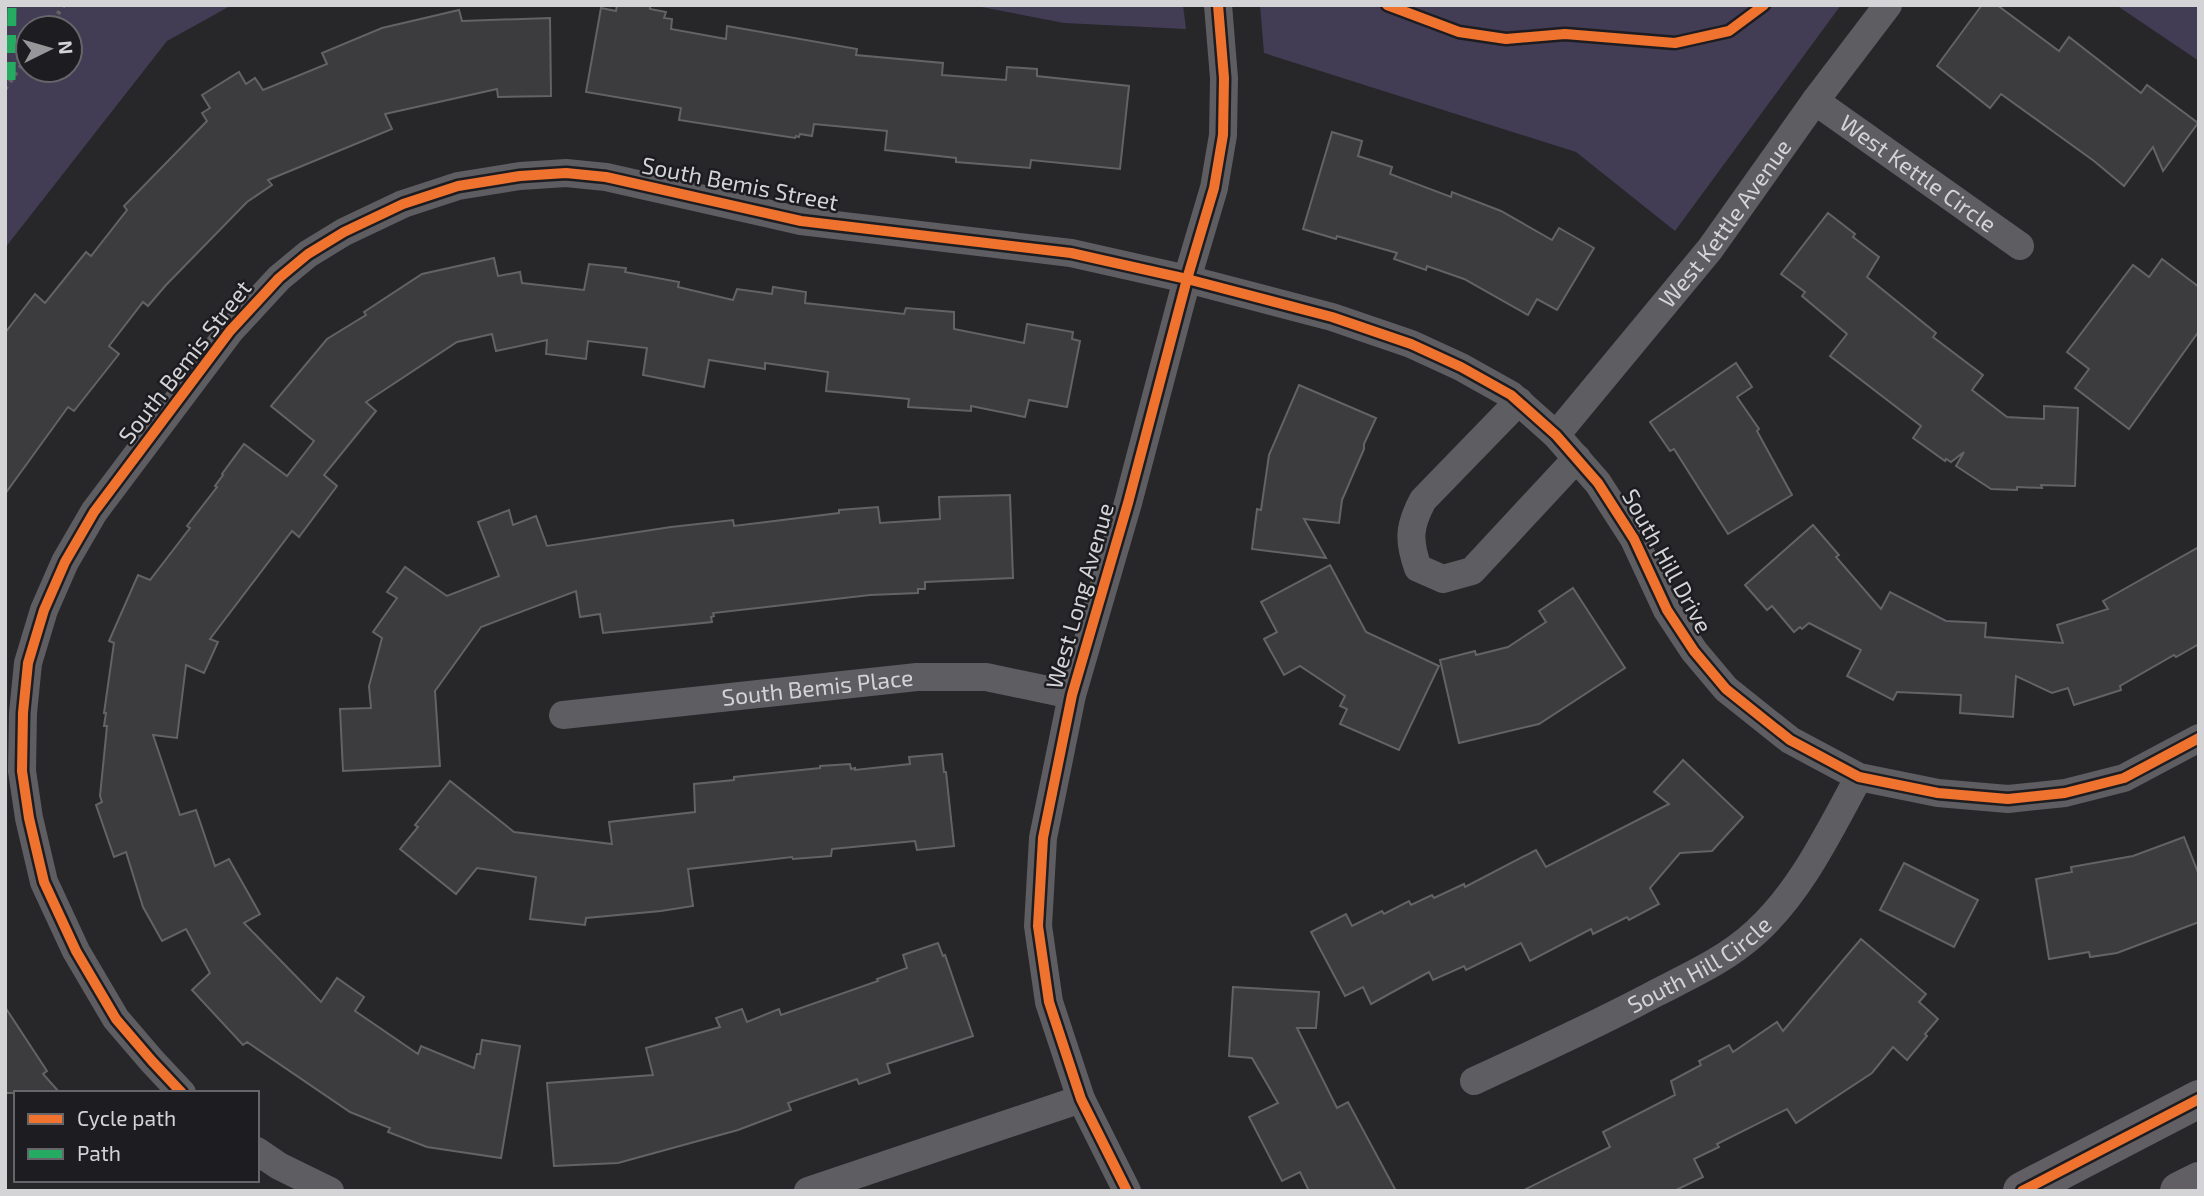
<svg xmlns="http://www.w3.org/2000/svg" width="2204" height="1196" viewBox="0 0 2204 1196" font-family="'Exo 2',sans-serif">
<style>
.green{fill:#423d54;fill-rule:evenodd}
.building{fill:#3c3b3e;stroke:#636265;stroke-width:2}
.lines{fill:none;stroke-linecap:round;stroke-linejoin:round}
.path{stroke:#636265;stroke-width:4.5;stroke-dasharray:3.5 5;stroke-linecap:butt}
.minor{stroke:#5e5d61;stroke-width:28}
.secondary{stroke:#615f64;stroke-width:38}
.quiet{stroke:#26ab63;stroke-width:9;stroke-dasharray:18 9;stroke-linecap:butt}
.cycleway-casing{stroke:#1c1c21;stroke-width:15}
.cycleway{stroke:#ef722f;stroke-width:10}
.labels{text-anchor:middle;stroke-width:5;stroke-linejoin:round;paint-order:stroke}
.street-label{font-size:23px;fill:#d4d4d7;stroke:#1c1c21}
</style>
<rect width="100%" height="100%" fill="#272629"/>
<g class="green">
<path d="M5,5h227l-65,36 -162,207zM28,28h42v42h-42z"/>
<path d="M971,5h212l3,24 -122,-6z"/>
<path d="M1260,5h581l-166,226 -99,-79 -312,-99z"/>
<path d="M2116,5h83v56z"/>
</g>
<g class="building">
<path d="M617,5h33v4l16,3 -2,6 8,1 -1,10 55,10 1,-13 130,23 -1,6 87,8 -1,12 64,5 1,-13 30,2v7l92,10 -9,83 -89,-9 -1,8 -74,-6v-4l-71,-8 2,-19 -73,-7 -2,12 -12,-2 -1,3 -3,-1 -1,2 -116,-18 2,-12 -95,-16 15,-84 15,3z"/>
<path d="M1982,5h15l62,46 10,-14 72,56 6,-8 51,38 -35,48 -10,-24 -29,39 -30,-25 -93,-67 -11,14 -53,-42z"/>
<path d="M459,10l3,11 88,-3 1,78 -53,1 -1,-8 -112,25 7,15 -124,51 4,5 -25,17 -81,83 -18,21 -5,-4 -34,44 10,8 -45,57 -6,-4 -63,87v-161l30,-39 10,9 41,-51 5,4 36,-46 -3,-4 83,-85 -5,-8 8,-5 -8,-13 37,-23 7,12 9,-6 8,12 64,-26 -5,-11 60,-25z"/>
<path d="M1332,132l30,9 -4,15 34,11 -2,7 61,23 1,-5 49,19 51,29 7,-12 35,20 -37,62 -20,-11 -9,16 -64,-36 -37,-13 -1,4 -32,-11 3,-6 -60,-17 -1,3 -33,-10z"/>
<path d="M1828,213l27,21 -2,3 26,20 -12,20 69,56 -3,4 50,38 -11,15 35,27 37,2v-13l34,2 -3,78 -34,-1 1,3 -25,-1v3l-26,-1 -35,-23 8,-14 -13,10 -5,-3 -1,2 -32,-23 8,-12 -91,-70 17,-22 -45,-38 3,-4 -24,-18z"/>
<path d="M494,258l4,18 22,-4 2,11 62,7 5,-26 37,4 -1,4 54,10 -1,5 55,13 4,-11 35,5 1,-7 33,5 -1,11 99,11 2,-6 48,4v17l70,14 3,-19 46,8 -1,7 8,2 -13,66 -38,-7 -4,17 -54,-11v5l-63,-4 1,-8 -83,-8 2,-19 -63,-9v6l-56,-9 -5,27 -61,-12 4,-27 -59,-7 -2,18 -40,-5 1,-14 -51,11 -4,-17 -35,8 -91,60 10,9 -52,64 13,11 -38,51 -7,-6 -82,108 8,3 -14,31 -18,-8 -9,73 -24,-3 27,80 16,-5 19,56 14,-7 31,55 -16,9 77,79 16,-24 27,19 -9,14 63,43 3,-8 53,22 3,-14h3l2,-14 38,6 -19,112 -74,-11 -39,-15 2,-4 -40,-16 -103,-70 -4,3 -51,-55 18,-17 -24,-44 -24,12 -19,-34 -17,-55 -12,5 -18,-52 6,-3 -2,-6 7,-70h-3l2,-13h-2l10,-70 -5,-2 29,-66 12,5 40,-52 -3,-2 30,-39 -2,-1 8,-11 -1,-1 22,-30 43,32 27,-35 -43,-35 56,-67 39,-24 -2,-3 58,-38z"/>
<path d="M2162,259l37,28v44l-70,98 -54,-41 14,-19 -22,-17 66,-87 16,12z"/>
<path d="M1736,363l16,24 -15,10 22,32 -2,2 35,64 -64,39 -54,-85 -4,2 -20,-29z"/>
<path d="M1299,385l77,33 -12,26v5l-22,51 -3,23 -35,-4 22,39 -74,-9 5,-40 4,1 8,-55z"/>
<path d="M1010,495l3,83 -88,4v7h-7v4l-48,2 -157,18 1,3 -3,1 1,5 -109,11 -3,-19 -20,3 -4,-26 -95,36 -46,64 5,75 -97,5 -3,-62 31,-1 -2,-22 13,-48 -9,-6 24,-34 -10,-6 18,-25 42,29 52,-20 -21,-54 31,-12 4,15 23,-9 11,30 124,-19 62,-7 1,6 105,-13v-3l39,-3 2,16 60,-4 -1,-22z"/>
<path d="M1813,525l26,30 -3,2 45,52 9,-17 56,29 40,2 -1,14 78,6 -6,-18 51,-16 -5,-8 96,-54v97l-23,13 -2,-2 -54,31 1,4 -47,15 -6,-17 -16,5 -36,-17 -3,41 -53,-4 1,-18 -64,-3 -4,8 -46,-24 14,-26 -52,-27 -7,6 -2,-2 -6,5 -22,-26 -5,4 -22,-25z"/>
<path d="M1330,565l36,67 73,34 -40,84 -59,-26 7,-15 -7,-3 5,-10 -45,-30 -16,9 -20,-36 13,-7 -16,-30z"/>
<path d="M1573,588l52,80 -86,56 -80,19 -19,-83 35,-9 1,4 32,-8 38,-25 -7,-11z"/>
<path d="M942,754l2,18h2l8,74 -37,4 -2,-9 -83,8 -1,7 -38,3 -1,-2 -104,12 5,37 -32,5 -75,7 -1,7 -55,-6 6,-42 -59,-9 -21,26 -56,-45 18,-22 -3,-2 35,-44 64,51 98,12 -3,-22 86,-10 -1,-28 40,-4v-3l86,-9v-2l30,-2 1,5 4,-1v2l55,-6 -1,-7z"/>
<path d="M1683,760l60,57 -31,34 -32,2 -30,35 9,16 -30,16 -2,-3 -34,17 -2,-5 -61,32 -9,-18 -55,27 -2,-4 -31,14 -4,-8 -58,32 -8,-17 -18,9 -34,-64 35,-18 6,12 30,-15 2,3 25,-13 2,4 21,-10 2,3 30,-14 1,3 71,-37 10,17 123,-63 -15,-12z"/>
<path d="M2184,837l15,38v47l-82,31 -27,4 -1,-5 -40,7 -13,-80 36,-7 -1,-5 62,-11z"/>
<path d="M1904,863l74,37 -24,47 -74,-37z"/>
<path d="M1861,939l65,55 -7,8 19,17 -13,15 2,2 -20,24 -14,-13 -21,26 -76,50 -9,-14 -70,35 2,3 -25,12 9,18 -29,14h-152l88,-44 -7,-15 72,-37 -4,-14 30,-16 -2,-4 30,-16 4,7 44,-30 6,9z"/>
<path d="M938,943l5,13 2,-1 28,81 -86,28 3,9 -31,11 -2,-5 -69,24 3,7 -53,20 -120,33 -64,3 -7,-83 106,-8 -7,-27 74,-21 -4,-9 26,-9 5,13 32,-13 2,6 97,-34 -1,-2 30,-11 -4,-13z"/>
<path d="M1233,987l86,5 -3,36h-19l40,80 11,-6 48,89h-87l-9,-19 -18,9 -33,-64 29,-14 -26,-45 -23,-2z"/>
<path d="M5,1007l42,64 -4,3 17,19h-55z"/>
</g>
<g class="lines">
<g class="path">
<path d="M1387,5l72,27 47,7 59,-5 110,9 54,-12 35,-26"/>
<path d="M48,28l16,-23"/>
<path d="M5,89l23,-33"/>
</g>
<g class="minor">
<path id="s1" d="M1815,101l205,145"/>
<path d="M1519,401l-96,99c-14,26 -15,40 -5,68l25,11 29,-8 105,-113"/>
<path id="s2" d="M1556,435l154,-186 105,-148 73,-96"/>
<path id="s3" d="M563,715l354,-38h69l86,18"/>
<path id="s4" d="M1474,1081c61,-28 122,-56 182,-88 35,-18 71,-34 100,-61 46,-42 73,-101 103,-155"/>
<path d="M182,1093l-30,-32 -36,-42 -40,-68 -32,-69 -15,-64 -7,-47 1,-58 5,-50 16,-53 21,-48 29,-50 136,-181 49,-53 29,-24 36,-22 59,-28 55,-18 62,-10 46,-3 40,4 195,44 270,32 116,26 145,38 79,27 50,23 50,28 45,40 42,48 36,56 33,71 27,41 32,38 64,51 69,37 79,16 70,6 57,-6 59,-15 75,-40"/>
<path d="M257,1151l22,15 51,25"/>
<path d="M808,1191l273,-92"/>
<path d="M1127,1191l-46,-92 -32,-97 -11,-76 5,-88 29,-143 56,-192 59,-224 27,-91 9,-53 1,-57 -6,-73"/>
</g>
<g class="secondary">
<path d="M2022,1191l177,-92"/>
<path d="M2179,1191l20,-10"/>
</g>
<path class="quiet" d="M11,80l1,-75"/>
<defs>
<g id="cycleway">
<path d="M1387,5l72,27 47,7 59,-5 110,9 54,-12 35,-26"/>
<path d="M182,1093l-30,-32 -36,-42 -40,-68 -32,-69 -15,-64 -7,-47 1,-58 5,-50 16,-53 21,-48 29,-50 136,-181 49,-53 29,-24 36,-22 59,-28 55,-18 62,-10 46,-3 40,4 195,44 270,32 116,26 145,38 79,27 50,23 50,28 45,40 42,48 36,56 33,71 27,41 32,38 64,51 69,37 79,16 70,6 57,-6 59,-15 75,-40"/>
<path d="M1127,1191l-46,-92 -32,-97 -11,-76 5,-88 29,-143 56,-192 59,-224 27,-91 9,-53 1,-57 -6,-73"/>
<path d="M2022,1191l177,-92"/>
</g>
</defs>
<use href="#cycleway" class="cycleway-casing"/>
<use href="#cycleway" class="cycleway"/>
</g>
<g class="labels">
<g class="street-label">
<text dy="8" stroke="none"><textPath href="#s1" startOffset="126">West Kettle Circle</textPath></text>
<text transform="translate(740 184) rotate(11)" y="8">South Bemis Street</text>
<text dy="8" stroke="none"><textPath href="#s2" startOffset="271">West Kettle Avenue</textPath></text>
<text transform="translate(185 362) rotate(-52)" y="8">South Bemis Street</text>
<text transform="translate(1667 561) rotate(61)" y="8">South Hill Drive</text>
<text transform="translate(1080 596) rotate(-74)" y="8">West Long Avenue</text>
<text dy="8" stroke="none"><textPath href="#s3" startOffset="256">South Bemis Place</textPath></text>
<text dy="8" stroke="none"><textPath href="#s4" startOffset="254">South Hill Circle</textPath></text>
</g>
</g>
<rect width="2204" height="1196" fill="none" stroke="#d4d4d7" stroke-width="14"/>
<rect x="14" y="1091" width="245" height="91" fill="#1c1c21" stroke="#66666a" stroke-width="2"/>
<rect x="28" y="1114" width="35" height="10" fill="#ef722f" stroke="#66666a" stroke-width="2"/>
<text x="77" y="1126" font-size="21" fill="#d4d4d7">Cycle path</text>
<rect x="28" y="1149" width="35" height="10" fill="#26ab63" stroke="#66666a" stroke-width="2"/>
<text x="77" y="1161" font-size="21" fill="#d4d4d7">Path</text>
<g transform="translate(49 49) rotate(85)"><circle r="33" fill="#1c1c21" stroke="#66666a" stroke-width="2"/>
<path d="M0-5L12 26L0 18L-12 26Z" fill="#97979a"/>
<text y="-10" font-size="19" font-weight="bold" text-anchor="middle" fill="#d4d4d7">N</text>
</g>
</svg>
